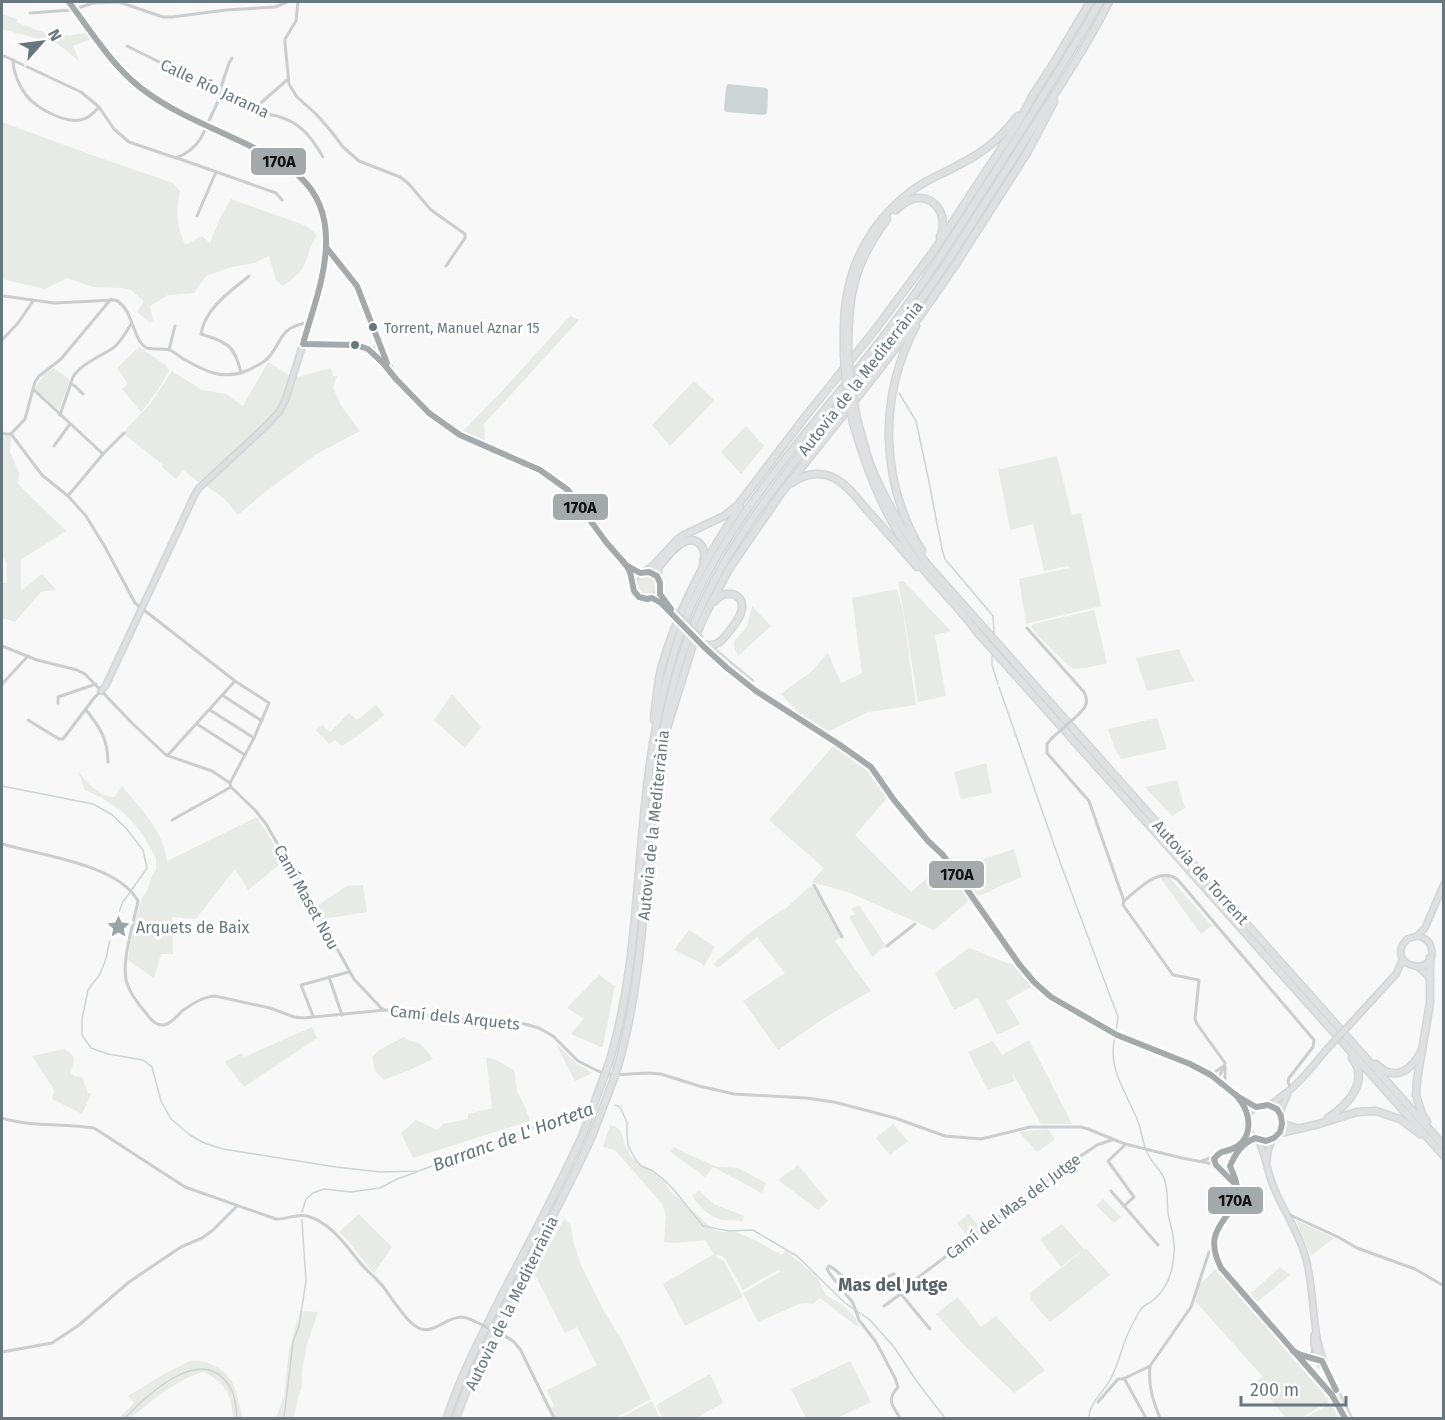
<svg xmlns="http://www.w3.org/2000/svg" width="1445" height="1420" viewBox="0 0 1445 1420" font-family="'Fira Sans',sans-serif">
<style>
.green{fill:#e8eae5}
.water{fill:#cdd4d6}
.lines{fill:none;stroke-linecap:round;stroke-linejoin:round}
.stream{stroke:#cdd4d6;stroke-width:1.5}
.secondary-casing{stroke:#d4d5d6;stroke-width:8}
.highway-casing{stroke:#d4d5d5;stroke-width:9}
.street{stroke:#cbcdce;stroke-width:3}
.secondary{stroke:#dfe0e1;stroke-width:4.5}
.highway{stroke:#dfe0e1;stroke-width:6}
.secondary-bridge-casing{stroke:#d4d5d6;stroke-width:8;stroke-linecap:butt}
.highway-bridge-casing{stroke:#d4d5d5;stroke-width:9;stroke-linecap:butt}
.street-bridge{stroke:#cbcdce;stroke-width:3}
.secondary-bridge{stroke:#dfe0e1;stroke-width:4.5}
.highway-bridge{stroke:#dfe0e1;stroke-width:6}
.bus-1-casing{stroke:#fff;stroke-width:10}
.bus-1{stroke:#a4a9ac;stroke-width:6}
.bus-dot{fill:#66777f;stroke:#fff;stroke-width:2}
.labels{text-anchor:middle;stroke-width:6;stroke-linejoin:round;paint-order:stroke}
.bus-label{font-size:14px;fill:#66777f;stroke:#fff;text-anchor:start}
.street-label{font-size:16px;fill:#66777f;stroke:#fff}
.poi-label{font-size:16px;fill:#66777f;stroke:#fff;text-anchor:start}
.water-label{font-size:18px;font-style:italic;fill:#617579;stroke:#fff}
.neighbourhood-label{font-size:18px;font-weight:bold;fill:#58646b;stroke:#fff}
.line-badge{stroke:#fff;stroke-width:2}
.pale-badge-label{font-size:16px;text-anchor:middle;font-weight:bold;fill:#111}
</style>
<rect width="100%" height="100%" fill="#f8f8f8"/>
<g class="green">
<path d="M2,14l15,5 -1,3c29,11 41,18 73,10l4,6 -20,8 6,15 -21,-17 -56,-15z"/>
<path d="M2,122l87,32 84,29 7,8c-5,22 -3,33 5,54l17,-9 8,7 10,-25 11,-19 73,26 9,6 4,5c-8,9 -8,22 -15,33 -4,6 -13,12 -19,17l-7,-6 -7,-24 -14,7 -23,4 -26,9 -12,17 -26,2 -18,11 3,15 -3,2 -13,-11 7,-11 -13,-11 -8,-2 -30,-1 -26,-9 -22,11 -43,-10z"/>
<path d="M570,316l9,4 -95,104 1,18 -24,-9 41,-42z"/>
<path d="M139,347l28,19 2,5 -13,22 -15,19 -19,-23 6,-5 -11,-16z"/>
<path d="M268,362l21,13c-3,14 -6,26 -14,38l-74,71 -18,-14 -7,9 -14,-12 1,-2 -39,-31 3,-6 23,-24 22,-33 30,19 24,4 17,12z"/>
<path d="M54,368l16,12 -11,30 -24,-21 8,-14z"/>
<path d="M331,368l2,8h4l-4,11 7,17 20,27 -45,24 -50,37 -27,23 -14,-17 -19,-13 73,-69 16,-38z"/>
<path d="M694,381l19,18 1,2 -44,45 -18,-21z"/>
<path d="M746,426l18,20 -23,28 -20,-22z"/>
<path d="M10,435l1,3 -1,14 9,21 -1,11 48,47 -44,28 -1,-1v33l21,-17 14,16 -15,2 -26,30 -9,-3h-4v-36h5v-18l-5,-12v-117z"/>
<path d="M1057,456l15,59 9,-2 20,93 -75,18 -7,-45 50,-11 -1,-2 -24,5 -11,-47 -23,6 -12,-62 3,1z"/>
<circle cx="646" cy="585" r="12"/>
<path d="M903,581l48,50 -16,4 11,61 -28,6c-7,-40 -12,-80 -20,-120z"/>
<path d="M897,589l6,23 13,93 -48,7 -43,21 -20,-13 -24,-26 31,-23 16,-18 13,30 21,-10 -10,-75z"/>
<path d="M752,606l19,20 -33,30 -3,-6 -1,-8 13,-16z"/>
<path d="M1094,610l13,53 -21,5 -14,1 -34,-33 -7,-10 2,-2z"/>
<path d="M1179,649l15,32 -47,10 -11,-33z"/>
<path d="M452,694l29,33 -16,21 -31,-28z"/>
<path d="M376,705l8,10 -25,20 -17,11 -7,-6 -6,4 -13,-14 6,-5 8,7 19,-19 8,7z"/>
<path d="M1157,718l10,31 -46,10 -6,-10 -7,-20z"/>
<path d="M834,745c27,16 37,27 54,52l-33,38 56,57 33,-29 26,37 -36,30 -86,-38 -37,-10 13,-14 -55,-48z"/>
<path d="M986,763l6,30 -31,6 -7,-27z"/>
<path d="M78,771c9,11 20,25 36,26l8,-11c19,23 41,44 45,75l90,-44 27,44 -36,29 -13,-21 -39,50 -24,-2 1,37h-12l-7,24 -26,-18 4,-30 10,-32 5,-7 5,-15 4,-6v-12l-15,-26 -17,-19 -22,-15 -17,-8z"/>
<path d="M1177,780l8,28 -13,8 -27,-29z"/>
<path d="M1014,849l8,28 -31,13 1,1 -17,6 -17,-23 20,-9 -1,-4z"/>
<path d="M1165,876h3l44,50 -11,8 -40,-55z"/>
<path d="M363,885l4,27 -44,7 -6,-13 30,-20z"/>
<path d="M810,886l3,1 27,50 -5,4 36,50 -45,26 -48,33 -35,-49 42,-28 -28,-36 -39,31 -5,-4 39,-33 31,-22 1,1z"/>
<path d="M859,905l27,41 -14,11 -23,-40 6,-3 -4,-5z"/>
<path d="M689,930l26,17 -11,19 -3,-3 -27,-13z"/>
<path d="M969,948l38,15 10,2 9,14 7,7 -27,15 14,23 -23,11 -19,-37 -24,12 -19,-37z"/>
<path d="M599,975l16,11 -12,60 -2,1 -30,-13 13,-15 -17,-11z"/>
<path d="M312,1027l5,11 -73,49 -19,-25 16,-9 3,4z"/>
<path d="M404,1037c7,6 7,3 14,6 6,3 11,11 15,16l-26,12 -23,9 -9,-9 -3,-14 7,-7z"/>
<path d="M1029,1040l4,8 39,76h-31l-28,-50h-1l3,7 -27,9 -20,-38 25,-11 9,14z"/>
<path d="M556,1044l21,20 16,9 -18,8z"/>
<path d="M64,1049c16,9 8,13 7,24l3,3 8,1 6,16 3,1 -9,20 -30,-15 2,-8 -1,-3 -21,-32z"/>
<path d="M486,1057l10,3 18,10 3,21 9,18 4,12 -117,37 -12,-25 15,-13 21,10 6,-6 25,-5v-5l24,-6z"/>
<path d="M893,1124l15,17 -18,14 -14,-17z"/>
<path d="M610,1125c13,3 12,11 16,22 8,19 16,15 29,25 6,5 12,13 15,19l43,38 8,3h15l17,7 28,16 5,-4 29,24 5,7 6,13 18,11 10,10 6,11 -5,-2 -35,-27 -7,6 -7,-1 -7,1 -41,18 -15,-29 38,-22 -3,-1 -35,20 -17,-30 -4,-4 -6,-1v2l8,4 19,36 -58,29 -22,-42 51,-30 -9,-14 -29,3 -12,-1 2,-26 -4,-12 -47,-54 -12,-3z"/>
<path d="M1048,1129l7,10 -18,13 -18,-20z"/>
<path d="M674,1147l11,6 33,14 20,1 28,15 -4,10 -49,-26 -8,10 -33,-24 -2,-2z"/>
<path d="M798,1165l30,36 -10,9 -40,-30z"/>
<path d="M699,1191l15,13 30,12 -1,5c-6,-1 -13,0 -20,-1 -13,-3 -24,-13 -31,-25z"/>
<path d="M1103,1199l18,18 -7,6 -18,-18z"/>
<path d="M359,1214l33,33 -18,26c-13,-13 -22,-31 -35,-41z"/>
<path d="M969,1214l10,13 -12,9 -10,-13z"/>
<path d="M564,1219l7,6 2,16 8,24 24,48 15,24 31,62 -36,19h-59l-5,-10 3,-2 -7,-16 50,-25 -20,-38 -12,6 -31,-60z"/>
<path d="M1296,1220l38,18 -23,18z"/>
<path d="M1062,1224l22,25 -23,18 -21,-28z"/>
<path d="M1086,1248l24,27 -60,47 -19,-21 -1,-8z"/>
<path d="M1280,1267l10,8 -34,28 -7,-8z"/>
<path d="M1216,1269l5,3 68,77 -2,2 43,50 -29,17h-18l2,-1 -29,-36 7,-4 -68,-76 4,-16z"/>
<path d="M958,1297l23,30 15,-11 49,54 -31,23 -53,-51 -25,-28z"/>
<path d="M300,1311l18,1 -11,32 -5,27v16l-4,10 -4,21h-18l8,-22 5,-45z"/>
<path d="M190,1361c17,-2 37,8 44,25 3,10 6,22 9,32h-10c-1,-6 -1,-13 -3,-19 -3,-12 -16,-24 -28,-27l-15,6 -21,12 -36,28h-11l15,-15 -6,-7 36,-22z"/>
<path d="M850,1361l21,41 -34,16h-31l-15,-29z"/>
<path d="M710,1374l13,29 -27,15h-33l-6,-11 1,-3z"/>
<path d="M652,1401l8,17h-41z"/>
<path d="M1332,1403l9,15h-37z"/>
</g>
<path class="water" d="M728,84l38,4 2,2 -1,23 -3,2 -38,-3 -2,-2 2,-23z"/>
<g class="lines">
<g class="stream">
<path d="M899,393l17,28 12,56 14,72 3,10 48,57 1,17"/>
<path d="M992,656v9l6,19"/>
<path d="M999,687l61,175 58,155 -2,14"/>
<path d="M2,786l91,18 18,10 15,14 17,22 4,18 -24,34 -11,27 -6,30 -6,15 -12,16 -6,29v16l9,13 17,6 35,6 9,7 9,34 10,18 19,16 14,8 19,6 113,18 44,5 39,-1 69,-27 87,-31 17,-7"/>
<path d="M615,1105l5,2 7,15v11l1,13 8,14 5,6 12,5 10,8 11,11 29,36 26,5 24,-1 44,26 48,47 25,17 24,27 24,36 27,35"/>
<path d="M302,1212l4,-13 7,-6 11,-4 27,3 29,-4 17,-9 20,-7"/>
<path d="M125,1418c24,-25 81,-79 107,-27 4,8 4,19 5,27"/>
<path d="M284,1418l9,-76 6,-16 7,-45 -4,-61"/>
<path d="M1089,1418c0,-15 14,-25 21,-38 7,-12 10,-26 15,-39 3,-9 9,-20 14,-29 3,-6 7,-7 13,-11 15,-11 21,-30 22,-48 2,-14 -4,-27 -6,-40 -1,-11 0,-22 -3,-32 -3,-11 -13,-17 -17,-27 -5,-9 -6,-20 -9,-30 -10,-28 -33,-55 -24,-87"/>
</g>
<defs>
<g id="secondary">
<path d="M69,2c18,24 39,56 61,77 10,10 22,18 34,25l113,55 16,10 14,15 8,12 8,19 3,12v20l-5,32 -18,65 -18,57 -6,11 -13,14 -67,62 -4,6 -89,191 -5,6"/>
<path d="M326,247l31,39 34,86c15,22 47,52 71,64 39,19 86,29 115,64 11,13 18,29 29,42 7,9 18,17 23,28 3,8 2,20 9,25 7,7 18,4 22,-6 5,-16 -18,-27 -27,-7"/>
<path d="M372,352l6,-5v-2"/>
<path d="M659,592l6,11 9,9"/>
<path d="M652,598l9,5 11,12"/>
<path d="M699,642l28,26 29,23 84,54 31,22 23,33 34,41 15,14 76,109 15,18 17,15 66,38 28,12 45,17 21,11 26,21 19,11"/>
<path d="M706,645l44,37"/>
<path d="M1417,936c7,1 12,4 14,11 9,31 -49,21 -24,-8l10,-3 8,-8 19,-44"/>
<path d="M1354,1020l42,-46 7,-15"/>
<path d="M1238,1098l7,10 3,9"/>
<path d="M1269,1105c27,12 10,44 -11,35 -10,-5 -14,-18 -8,-28 6,-8 13,-5 21,-8 5,-3 10,-8 15,-11 15,-11 29,-30 41,-44"/>
<path d="M1280,1112l8,-19"/>
<path d="M1258,1140c8,15 9,32 16,48 10,24 26,46 32,71 7,26 6,52 11,78 5,29 19,55 32,81"/>
<path d="M1267,1161l1,-10 4,-11"/>
<path d="M1314,1335v10l7,20"/>
<path d="M1329,1383l16,35"/>
</g>
<g id="highway">
<path d="M1031,98l21,-32 38,-64"/>
<path d="M896,210c5,-5 13,-11 21,-12 22,-1 31,22 23,39"/>
<path d="M916,326c-38,71 -36,156 6,225"/>
<path d="M848,352c0,-56 5,-87 39,-133"/>
<path d="M844,356c0,-18 -1,-37 2,-55 7,-50 36,-93 79,-119 19,-10 39,-18 57,-31 14,-9 25,-22 36,-35"/>
<path d="M857,419c4,15 8,30 13,45 14,36 34,68 56,99l518,583"/>
<path d="M853,423c15,51 34,100 67,142 18,23 40,43 57,67l467,524"/>
<path d="M792,483c13,-10 29,-12 44,-4 13,7 22,21 32,32 17,19 33,37 49,56"/>
<path d="M646,571l7,-5 24,-26 7,-5 40,-19 14,-11 67,-88 70,-87 58,-78 83,-126 17,-30"/>
<path d="M658,577v-9c8,-10 28,-38 42,-24 5,6 5,11 3,18"/>
<path d="M706,645c4,0 6,0 10,-1 8,-3 25,-27 26,-35 2,-17 -18,-20 -27,-8"/>
<path d="M654,720c2,-17 3,-34 7,-51 16,-58 45,-112 79,-162"/>
<path d="M665,735l29,-94 9,-22 26,-50 53,-77 94,-118 47,-62 31,-45 73,-114 27,-51"/>
<path d="M1419,967l8,7 3,6"/>
<path d="M609,1063c29,-94 27,-195 40,-292 4,-31 10,-63 18,-94 5,-17 10,-35 16,-52 47,-118 142,-208 216,-309 31,-42 59,-87 87,-130 39,-61 78,-122 114,-184"/>
<path d="M1376,1064c19,19 36,6 46,-14"/>
<path d="M618,1066c41,-142 18,-295 72,-433 29,-75 79,-140 129,-202 27,-33 53,-66 79,-100 43,-56 79,-116 117,-175 32,-51 67,-101 94,-154"/>
<path d="M1328,1118c20,-13 42,-37 24,-60"/>
<path d="M1427,1122l-5,-8 -6,-19 1,-15 13,-77v-45"/>
<path d="M1283,1124l13,4"/>
<path d="M1280,1133l39,-9 38,-12 19,-1 24,8 20,15"/>
<path d="M447,1418c14,-44 37,-87 58,-129 27,-51 54,-102 78,-155"/>
<path d="M456,1418c34,-97 94,-187 136,-282"/>
</g>
</defs>
<use href="#secondary" class="secondary-casing"/>
<use href="#highway" class="highway-casing"/>
<g class="street">
<path d="M298,2l-2,19 -11,18v4l4,41 8,13 19,17 15,17 12,16 16,14 41,16 8,6 23,27 34,24v4l-19,28"/>
<path d="M30,13l42,-3 21,-7 26,-1 44,15h9l54,-7 49,-3 12,-5"/>
<path d="M127,46l129,64c9,4 18,5 27,8 20,7 30,22 40,39"/>
<path d="M2,55l79,37 18,15 15,22 15,13 47,16c10,-4 19,-10 25,-20l19,-41 -1,-4 10,-30 3,-5"/>
<path d="M13,60c0,11 6,26 13,35 10,13 38,28 54,25 8,-1 14,-7 19,-13"/>
<path d="M254,109l33,-29"/>
<path d="M177,158l99,35 6,7"/>
<path d="M197,216l19,-44"/>
<path d="M4,296l50,7 61,-3c19,8 17,41 32,48 7,2 16,0 23,2 4,2 8,5 12,8 21,12 39,23 64,13 8,-4 17,-7 23,-14 8,-9 12,-24 22,-29 5,-3 12,-4 17,-6"/>
<path d="M2,340l16,-17 15,-22"/>
<path d="M303,344l53,1 12,4 20,20"/>
<path d="M169,350l6,-24"/>
<path d="M241,373c-6,-28 -14,-31 -40,-39 4,-26 30,-43 48,-58"/>
<path d="M71,384l4,2 8,8"/>
<path d="M33,389l70,65"/>
<path d="M60,415l13,-38c9,-14 27,-20 40,-29 9,-7 13,-16 18,-24"/>
<path d="M2,433l3,1h6l31,41 26,21 18,20 19,31 30,56 100,78 34,22 -15,35 -24,45"/>
<path d="M11,434l14,-15 10,-37 4,-6 22,-17 50,-60"/>
<path d="M54,446l16,-22"/>
<path d="M68,496l35,-42 21,-21"/>
<path d="M1027,628l57,64c5,10 2,15 -5,22"/>
<path d="M2,646l35,14 40,10 8,4 47,49 34,32 46,16 18,12 1,4 24,23 11,14 28,48 60,107 27,29 3,2"/>
<path d="M2,684l26,-28"/>
<path d="M222,695l40,26"/>
<path d="M58,703v-6l38,-13"/>
<path d="M86,710c13,16 22,29 22,52"/>
<path d="M210,710l44,28"/>
<path d="M28,720l31,19h4l31,-41 7,-7"/>
<path d="M197,724l48,31"/>
<path d="M1052,738l-5,6v9l42,48 35,100 -1,4 50,70 26,5 -4,39 2,5 28,39 -1,4 -7,13"/>
<path d="M168,755l67,-74"/>
<path d="M172,820l59,-33"/>
<path d="M2,844c37,11 116,20 136,57 -4,21 -19,66 -10,85 4,10 11,19 18,27 4,6 10,13 18,12 7,-1 13,-9 18,-14 10,-7 20,-14 33,-15l55,12 24,9 9,1 82,-8 101,13 25,-1 10,1 18,5 14,8 25,25 22,11 13,3 35,-2 13,1 38,12 35,8 72,4 28,4 61,16 50,18 36,3 49,-12h51l7,2 37,15 57,14 31,6 7,5 12,11 6,8"/>
<path d="M814,885l28,52"/>
<path d="M1124,901c14,-11 35,-36 54,-21l136,160 -1,7 -24,31 -1,4 3,7"/>
<path d="M887,946l28,-22"/>
<path d="M329,977l13,38"/>
<path d="M313,1016l-12,-31 48,-13"/>
<path d="M1225,1067v19"/>
<path d="M1211,1075l11,-8"/>
<path d="M2,1118c28,9 62,5 92,10l91,59 91,32c11,1 20,-6 31,-3 25,7 39,30 55,49 5,6 11,10 16,16 7,6 11,15 17,22 7,9 15,22 26,26 14,4 26,-12 40,-12 4,0 9,2 13,4"/>
<path d="M1255,1138c-16,7 -19,13 -25,28 24,40 -20,49 -16,84 1,6 4,12 7,18l113,131"/>
<path d="M1202,1161l13,-5 5,-4 10,-1 6,-3 8,-9 5,-9"/>
<path d="M1111,1191l47,54"/>
<path d="M1124,1206l10,-9 -26,-36 15,-14 2,-3"/>
<path d="M1288,1214l50,23 19,11 58,21 29,17"/>
<path d="M901,1294l29,35"/>
<path d="M884,1306l22,-16 2,-5"/>
<path d="M505,1336l8,5 7,8 34,69"/>
<path d="M2,1352l50,-9 27,-18 50,-43 52,-35 21,-9 11,-8 24,-24"/>
<path d="M1299,1355l3,2 16,3"/>
<path d="M1306,1357l5,-3 3,-7"/>
<path d="M1308,1369l1,-6 4,-5"/>
<path d="M1124,1378l22,40"/>
<path d="M1098,1402l20,-23h5l27,-13"/>
<path d="M900,1418c-8,-14 -14,-17 -2,-31l-3,-9 -19,-36 -17,-22 -6,-17 -23,-29 -3,-5 2,-3c14,6 21,26 38,25l12,-11 15,-6 14,11 162,-122 27,-18 15,-5"/>
<path d="M1160,1418c-7,-17 -12,-32 -10,-52l41,-59 18,-55 5,-3"/>
</g>
<use href="#secondary" class="secondary"/>
<use href="#highway" class="highway"/>
<defs>
<g id="secondary-bridge">
<path d="M674,612l27,27"/>
<path d="M672,615l27,27"/>
<path d="M1327,1049l27,-29"/>
</g>
<g id="highway-bridge">
<path d="M848,352l3,33 6,34"/>
<path d="M844,356l2,30 7,37"/>
<path d="M583,1134l26,-71"/>
<path d="M592,1136l21,-55 5,-15"/>
</g>
</defs>
<use href="#secondary-bridge" class="secondary-bridge-casing"/>
<use href="#highway-bridge" class="highway-bridge-casing"/>
<g class="street-bridge">
<path d="M1052,738l27,-24"/>
<path d="M474,1321l31,15"/>
</g>
<use href="#secondary-bridge" class="secondary-bridge"/>
<use href="#highway-bridge" class="highway-bridge"/>
<defs>
<g id="bus-1">
<path d="M69,2c24,32 46,69 80,92 28,20 62,33 93,48 46,22 85,42 84,100 0,35 -14,69 -23,102l53,1 12,4 15,14 13,16 33,34 31,22 80,35 28,20 38,52 20,23 4,7 4,19 5,6 8,2 5,-1 9,5 43,44 23,21 29,23 84,54 31,22 23,33 34,41 15,14 76,109 15,18 17,15 66,38 73,29 21,11 26,21 19,11 12,-2 9,4 4,7 1,8 -2,8 -6,6 -8,3 -11,-3c-13,6 -19,14 -25,28 3,8 7,14 7,23 0,32 -38,35 -16,79l111,127 13,23"/>
<path d="M326,247l31,39 30,77"/>
<path d="M623,561l3,4 14,8 9,-1 8,4 3,7v11l11,15"/>
<path d="M1234,1183l-18,-18 -2,-6c9,-11 9,-5 20,-11 15,-7 17,-23 12,-37 -2,-6 -6,-11 -10,-16"/>
<path d="M1293,1351l8,4 21,6 14,29"/>
</g>
</defs>
<use href="#bus-1" class="bus-1-casing"/>
<use href="#bus-1" class="bus-1"/>
</g>
<defs>
<symbol id="sight-bare" viewBox="-9 -9 18 18"><path d="M0-6L1.8-2.2L6-1.7L2.9 1.2L3.7 5.4L0 3.3L-3.7 5.4L-2.9 1.2L-6-1.7L-1.8-2.2Z" fill="#99a4a9" stroke="#fff" stroke-width="2.5" paint-order="stroke"/></symbol>
</defs>
<g fill-rule="evenodd">
<use href="#sight-bare" x="102" y="910" width="33" height="33"/>
</g>
<g class="bus-dot">
<circle cx="373" cy="327" r="5"/>
<circle cx="355" cy="345" r="5"/>
</g>
<g class="labels">
<g class="bus-label">
<text x="384" y="333">Torrent, Manuel Aznar 15</text>
</g>
<g class="street-label">
<text transform="translate(215 88) rotate(25)" y="6">Calle Río Jarama</text>
<text transform="translate(860 378) rotate(-52)" y="6">Autovia de la Mediterrània</text>
<text transform="translate(653 825) rotate(-84)" y="6">Autovia de la Mediterrània</text>
<text transform="translate(1201 872) rotate(48)" y="6">Autovia de Torrent</text>
<text transform="translate(307 897) rotate(61)" y="6">Camí Maset Nou</text>
<text transform="translate(455 1017) rotate(6)" y="6">Camí dels Arquets</text>
<text transform="translate(1013 1206) rotate(-37)" y="6">Camí del Mas del Jutge</text>
<text transform="translate(511 1303) rotate(-64)" y="6">Autovia de la Mediterrània</text>
</g>
<g class="poi-label">
<text x="136" y="933">Arquets de Baix</text>
</g>
<g class="water-label">
<text transform="translate(513 1137) rotate(-20)" y="6">Barranc de L' Horteta</text>
</g>
<g class="neighbourhood-label">
<text x="893" y="1291">Mas del Jutge</text>
</g>
</g>
<g class="line-badge">
<rect x="250" y="147" width="57" height="29" rx="6" fill="#a4a9ac"/>
<rect x="552" y="493" width="57" height="28" rx="6" fill="#a4a9ac"/>
<rect x="928" y="860" width="57" height="29" rx="6" fill="#a4a9ac"/>
<rect x="1207" y="1186" width="57" height="29" rx="6" fill="#a4a9ac"/>
</g>
<g class="pale-badge-label">
<text x="279" y="167">170A</text>
<text x="580" y="513">170A</text>
<text x="957" y="880">170A</text>
<text x="1235" y="1206">170A</text>
</g>
<rect width="1445" height="1420" fill="none" stroke="#66777f" stroke-width="6"/>
<g transform="translate(42 42) rotate(62)" stroke="#ffffff" stroke-width="4.5" paint-order="stroke">
<path d="M0-4.5L10 22L0 15L-10 22Z" fill="#66777f"/>
<text y="-9" font-size="16" font-weight="bold" text-anchor="middle" fill="#66777f">N</text>
</g>
<path d="M1241 1396v9h105v-9" fill="none" stroke="#66777f" stroke-width="3"/>
<text x="1250" y="1396" font-size="18" fill="#66777f" stroke="#ffffff" stroke-width="4.5" paint-order="stroke">200 m</text>
</svg>
